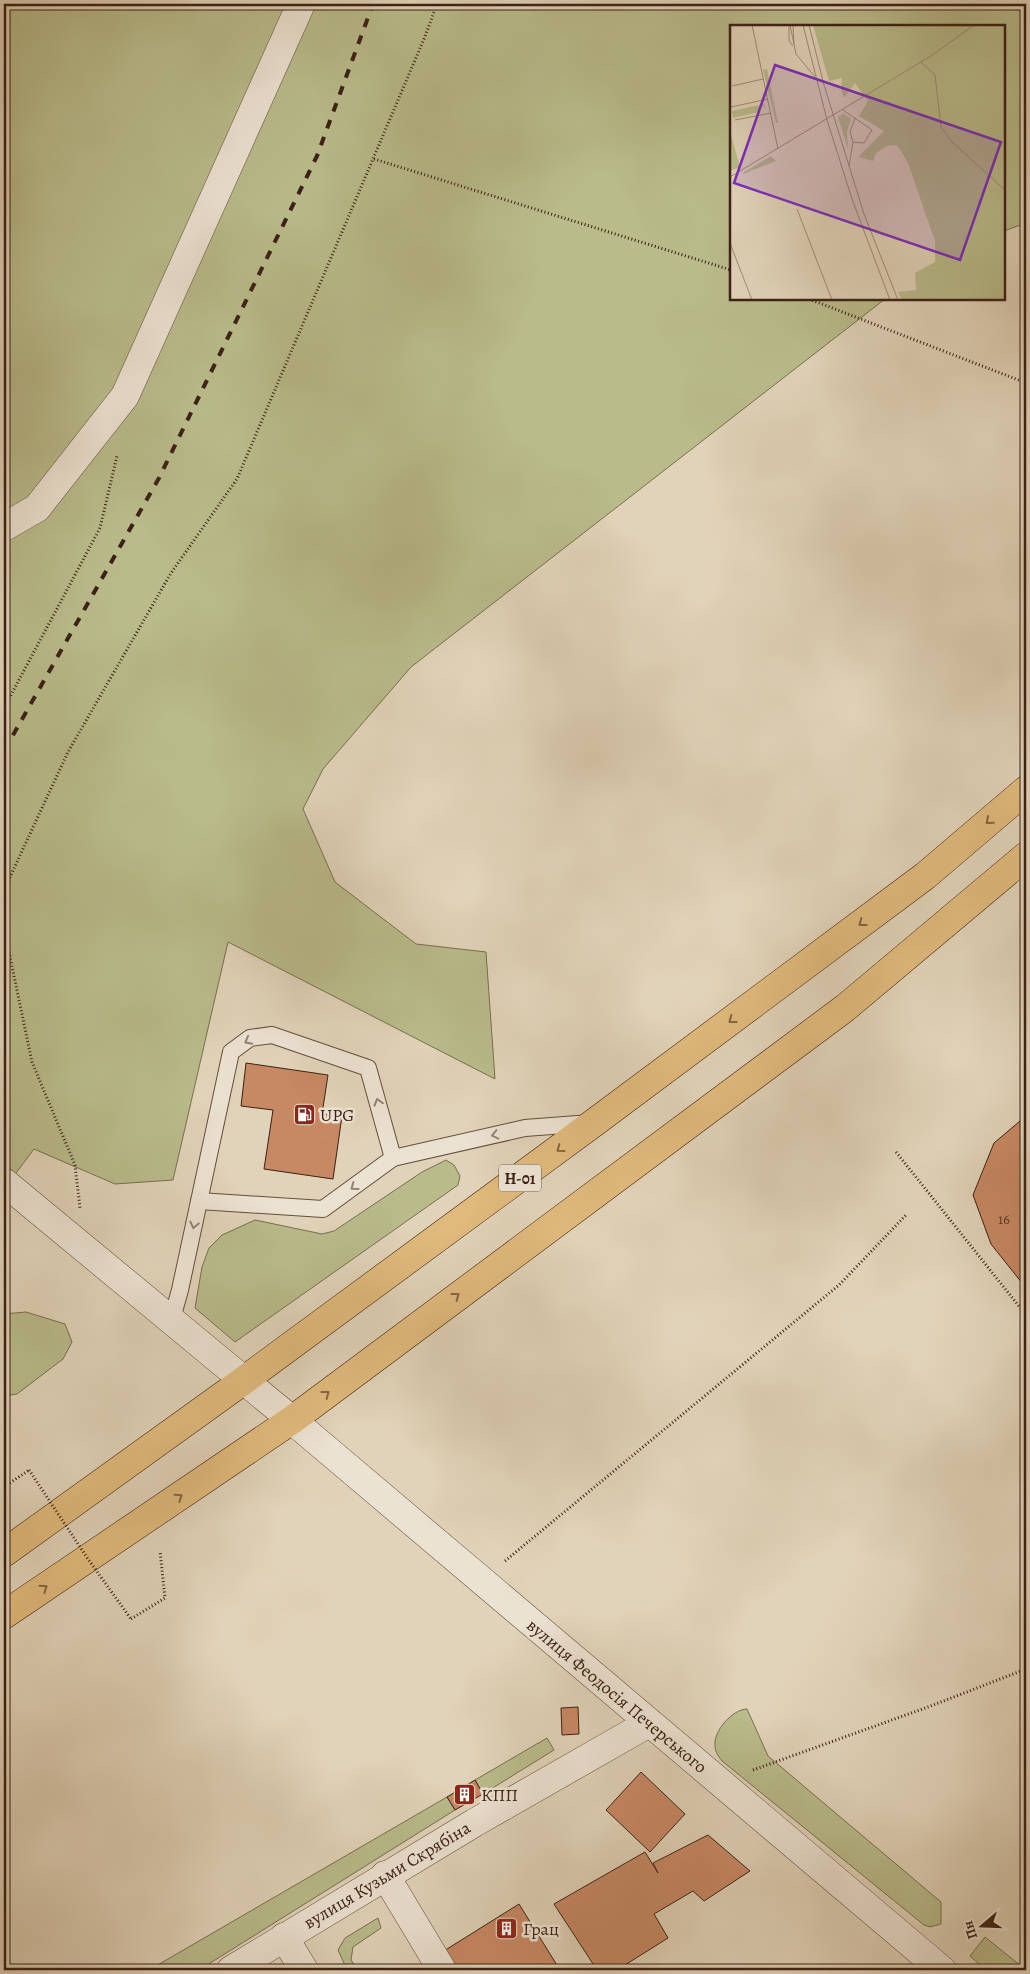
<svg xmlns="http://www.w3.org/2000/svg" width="1030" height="1974" viewBox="0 0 1030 1974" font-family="Alegreya,serif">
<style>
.green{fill:#b9bb8b;stroke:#7a6e50}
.building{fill:#c78864;stroke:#3b2114}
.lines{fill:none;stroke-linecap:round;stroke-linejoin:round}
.service-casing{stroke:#644e3d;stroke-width:18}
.minor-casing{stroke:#644e3d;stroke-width:29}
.tertiary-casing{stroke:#644e3d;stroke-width:29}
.primary-casing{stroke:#3b2114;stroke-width:29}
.path{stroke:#3b2114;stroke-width:3;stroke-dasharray:1 2.5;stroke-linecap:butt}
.service{stroke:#ece2d2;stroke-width:16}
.minor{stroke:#ece2d2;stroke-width:28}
.tertiary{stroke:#ece2d2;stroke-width:28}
.primary{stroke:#e0ba7c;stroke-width:28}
.rail{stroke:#3b2114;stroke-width:4;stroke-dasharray:9 9;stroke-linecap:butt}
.path-bridge{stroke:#3b2114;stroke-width:3;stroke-dasharray:1 2.5;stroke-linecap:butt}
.oneway{stroke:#856643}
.oneway2{stroke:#948273}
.labels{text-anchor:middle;stroke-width:5;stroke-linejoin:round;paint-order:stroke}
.number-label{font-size:15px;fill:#5e3b28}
.shield{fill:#ece2d2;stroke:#705b4d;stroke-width:1}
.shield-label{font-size:16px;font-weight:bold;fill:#3b2114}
.poi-label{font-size:18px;fill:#3b2114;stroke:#ece2d2;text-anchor:start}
.street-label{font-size:18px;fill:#3b2114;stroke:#ece2d2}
.inset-road{fill:none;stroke:#9f8c77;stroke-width:1}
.view{fill:#7b2cbf;fill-opacity:0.15;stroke:#7b2cbf;stroke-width:2.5}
.inset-edge{fill:none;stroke:#3b2114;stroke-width:2.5}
</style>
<rect width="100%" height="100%" fill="#e1d3b9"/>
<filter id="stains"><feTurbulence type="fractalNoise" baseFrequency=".004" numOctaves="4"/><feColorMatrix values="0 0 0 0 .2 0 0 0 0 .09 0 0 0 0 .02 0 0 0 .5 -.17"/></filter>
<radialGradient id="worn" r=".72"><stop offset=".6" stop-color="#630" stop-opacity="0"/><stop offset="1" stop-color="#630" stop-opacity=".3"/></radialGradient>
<g class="green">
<path d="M4,4h1022v219l-22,8v-205h-273v273h154l-474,368 -88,102 -20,40 32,73 81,62 70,8 9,127 -267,-137 -55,238 -58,4 -81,-35 -30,40z"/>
<path d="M446,1160l8,5 6,11 -2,9 -223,157 -40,-34 7,-41 7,-19 13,-13 33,-15 67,14 12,-3 88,-59z"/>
<path d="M26,1312l39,12 7,18 -9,17 -46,35 -13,2v-82z"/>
<path d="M747,1709l21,47 173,146v22l-11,3 -6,-2 -202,-164c-3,-4 -7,-9 -7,-15 -2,-15 18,-37 32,-37z"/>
<path d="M547,1738l7,12 -71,44 -8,-14z"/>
<path d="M447,1797l8,13 -256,160h-50z"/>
<path d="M378,1918l3,10 -28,19 -2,13 7,10h-11l-9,-20 7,-12z"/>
<path d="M985,1937l41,33h-40l-16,-14z"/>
</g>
<g class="building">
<path d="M246,1063l82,12 -6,39 20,2 -9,63 -69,-10 9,-59 -32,-4z"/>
<path d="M1026,1116v172l-35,-44 -18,-49 21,-52z"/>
<path d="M578,1707l1,27 -17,1 -1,-27z"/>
<path d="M641,1772l44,42 -35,38 -44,-42z"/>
<path d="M475,1780l8,14 -28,16 -8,-13z"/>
<path d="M708,1835l42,36 -46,30 -11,-10 -39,23 14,24 -51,32h-20l-43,-66 91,-52 13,21 -5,-10z"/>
<path d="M519,1904l41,66h-111l-10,-16z"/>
</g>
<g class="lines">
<defs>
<g id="service">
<path d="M199,1201l124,8 70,-51"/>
<path d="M171,1322l9,-32 51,-238 19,-14 22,-3 96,33 25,90 132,-30 66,-5"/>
</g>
<g id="minor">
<path d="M4,527l33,-19 88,-112 176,-392"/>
<path d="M4,1182l288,238"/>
<path d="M385,1875l57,95"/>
<path d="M284,1937l20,33"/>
<path d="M231,1970l243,-147 175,-100"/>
</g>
<path id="tertiary" d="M292,1420l650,550"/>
<g id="primary">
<path d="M4,1553l239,-172 352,-259 330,-246 101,-86"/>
<path d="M4,1615l288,-195 553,-412 181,-152"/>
</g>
</defs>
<use href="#service" class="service-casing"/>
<use href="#minor" class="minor-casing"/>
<use href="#tertiary" class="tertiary-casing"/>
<use href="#primary" class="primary-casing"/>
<g class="path">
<path d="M374,159l357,111"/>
<path d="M809,299l212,82 5,6"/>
<path d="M4,708l96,-180 17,-72"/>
<path d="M4,909l6,-32 58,-125 103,-179 66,-94 187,-440 13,-35"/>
<path d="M4,928l28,134 43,103 5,43"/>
<path d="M896,1152l130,163"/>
<path d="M4,1487l25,-17"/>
<path d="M4,1507l5,8"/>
<path d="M505,1561l334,-276 68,-71"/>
<path d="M131,1619l34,-21 -5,-47"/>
<path d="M753,1770l175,-63 98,-38"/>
</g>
<use href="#service" class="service"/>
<use href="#minor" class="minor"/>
<use href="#tertiary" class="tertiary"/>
<use href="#primary" class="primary"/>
<path class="rail" d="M4,751l155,-273 158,-322 56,-152"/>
<path class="path-bridge" d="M29,1470l59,89 43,60"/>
</g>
<defs><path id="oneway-chevron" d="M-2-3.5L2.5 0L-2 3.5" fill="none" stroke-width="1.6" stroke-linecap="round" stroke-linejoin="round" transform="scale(1.25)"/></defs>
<g class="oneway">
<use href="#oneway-chevron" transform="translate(989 821) rotate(140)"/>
<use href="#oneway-chevron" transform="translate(862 923) rotate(143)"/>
<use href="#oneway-chevron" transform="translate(732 1020) rotate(143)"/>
<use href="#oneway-chevron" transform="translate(560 1149) rotate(144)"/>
<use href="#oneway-chevron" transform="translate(456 1296) rotate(-37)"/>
<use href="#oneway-chevron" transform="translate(326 1394) rotate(-37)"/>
<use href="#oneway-chevron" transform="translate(179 1497) rotate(-34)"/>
<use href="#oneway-chevron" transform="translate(44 1588) rotate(-34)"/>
</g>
<g class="oneway2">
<use href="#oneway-chevron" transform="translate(248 1041) rotate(152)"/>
<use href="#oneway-chevron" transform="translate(378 1102) rotate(-106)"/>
<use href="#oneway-chevron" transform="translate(495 1135) rotate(167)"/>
<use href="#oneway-chevron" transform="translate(354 1187) rotate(144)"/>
<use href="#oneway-chevron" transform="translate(194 1225) rotate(103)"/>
</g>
<defs>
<symbol id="fuel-square" viewBox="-11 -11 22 22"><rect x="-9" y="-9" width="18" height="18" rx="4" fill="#8f2418" stroke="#ece2d2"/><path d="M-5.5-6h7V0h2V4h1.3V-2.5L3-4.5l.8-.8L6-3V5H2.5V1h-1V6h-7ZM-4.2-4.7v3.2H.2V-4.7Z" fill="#fff"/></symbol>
<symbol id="building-square" viewBox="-11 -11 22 22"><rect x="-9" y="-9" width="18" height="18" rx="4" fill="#8f2418" stroke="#ece2d2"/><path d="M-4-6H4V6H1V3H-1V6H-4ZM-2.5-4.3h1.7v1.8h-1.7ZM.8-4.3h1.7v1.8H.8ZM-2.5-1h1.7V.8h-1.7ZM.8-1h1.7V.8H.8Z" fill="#fff"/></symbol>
</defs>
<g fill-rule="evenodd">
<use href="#fuel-square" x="292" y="1102" width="25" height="25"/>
<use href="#building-square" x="452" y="1782" width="25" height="25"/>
<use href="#building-square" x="494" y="1916" width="25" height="25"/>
</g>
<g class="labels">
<g class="number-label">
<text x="1004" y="1224">16</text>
</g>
<rect class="shield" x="499" y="1164.5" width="42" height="27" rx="4"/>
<g class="shield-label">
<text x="520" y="1184">Н-01</text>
</g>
<g class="poi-label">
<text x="320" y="1121">UPG</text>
<text x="481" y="1801">КПП</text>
<text x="523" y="1935">Грац</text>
</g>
<g class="street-label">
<text transform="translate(617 1696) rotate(40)" y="6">вулиця Феодосія Печерського</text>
<text transform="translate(387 1875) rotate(-31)" y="6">вулиця Кузьми Скрябіна</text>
</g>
</g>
<g transform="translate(730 25)">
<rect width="275" height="275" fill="#e1d3b9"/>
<path d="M83,0h192v275h-103l-4,-8 18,-2 -1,-17 20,-11v-21l-27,-78 -8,-14 -4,-4 -9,1 -11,7 -3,8 -15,-4 26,-26 -25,-15 9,-15 -13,-18 -11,15 -3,-9 1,-11 -13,3zM37,44l11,54h-2l-13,-53zM34,79l2,6 -4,-5 -3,7 -26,6 -1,-7zM113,88l8,6 -4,13 1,17 -10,-32zM0,106l10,36 -10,4zM41,131l5,5 -33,13 1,-2z" fill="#b9bb8b"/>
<path class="inset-road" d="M22,0l26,124M59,0v16l4,5M60,0l6,29 19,23M63,0l1,19M73,0l24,95 25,79 38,101M79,0l15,60 40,129 34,86M191,37l14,13 6,52 10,14 54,49M2,61l31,-7M1,82l37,-8M113,85l29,20 -8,13 -11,-1 -4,24M5,95l36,-7M123,117l-3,-10 5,-14M0,152l201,-121 43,-31M67,184l35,91M0,218l22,57"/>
<path class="view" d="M45,40l226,77 -41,118 -226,-77z"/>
<rect width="275" height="275" class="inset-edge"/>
</g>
<rect width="1030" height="1974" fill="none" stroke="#e1d3b9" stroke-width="20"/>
<rect x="5" y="5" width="1020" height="1964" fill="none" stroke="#3b2114" stroke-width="2.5"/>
<rect x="10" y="10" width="1010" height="1954" fill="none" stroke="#3b2114"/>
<g transform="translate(982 1926) rotate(251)" stroke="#ece2d2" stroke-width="4" paint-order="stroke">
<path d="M0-4L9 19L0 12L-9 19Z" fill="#3b2114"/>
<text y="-8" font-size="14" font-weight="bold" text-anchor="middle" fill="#3b2114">Пн</text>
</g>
<rect width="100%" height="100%" filter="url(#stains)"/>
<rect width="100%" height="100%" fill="url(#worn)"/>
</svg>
